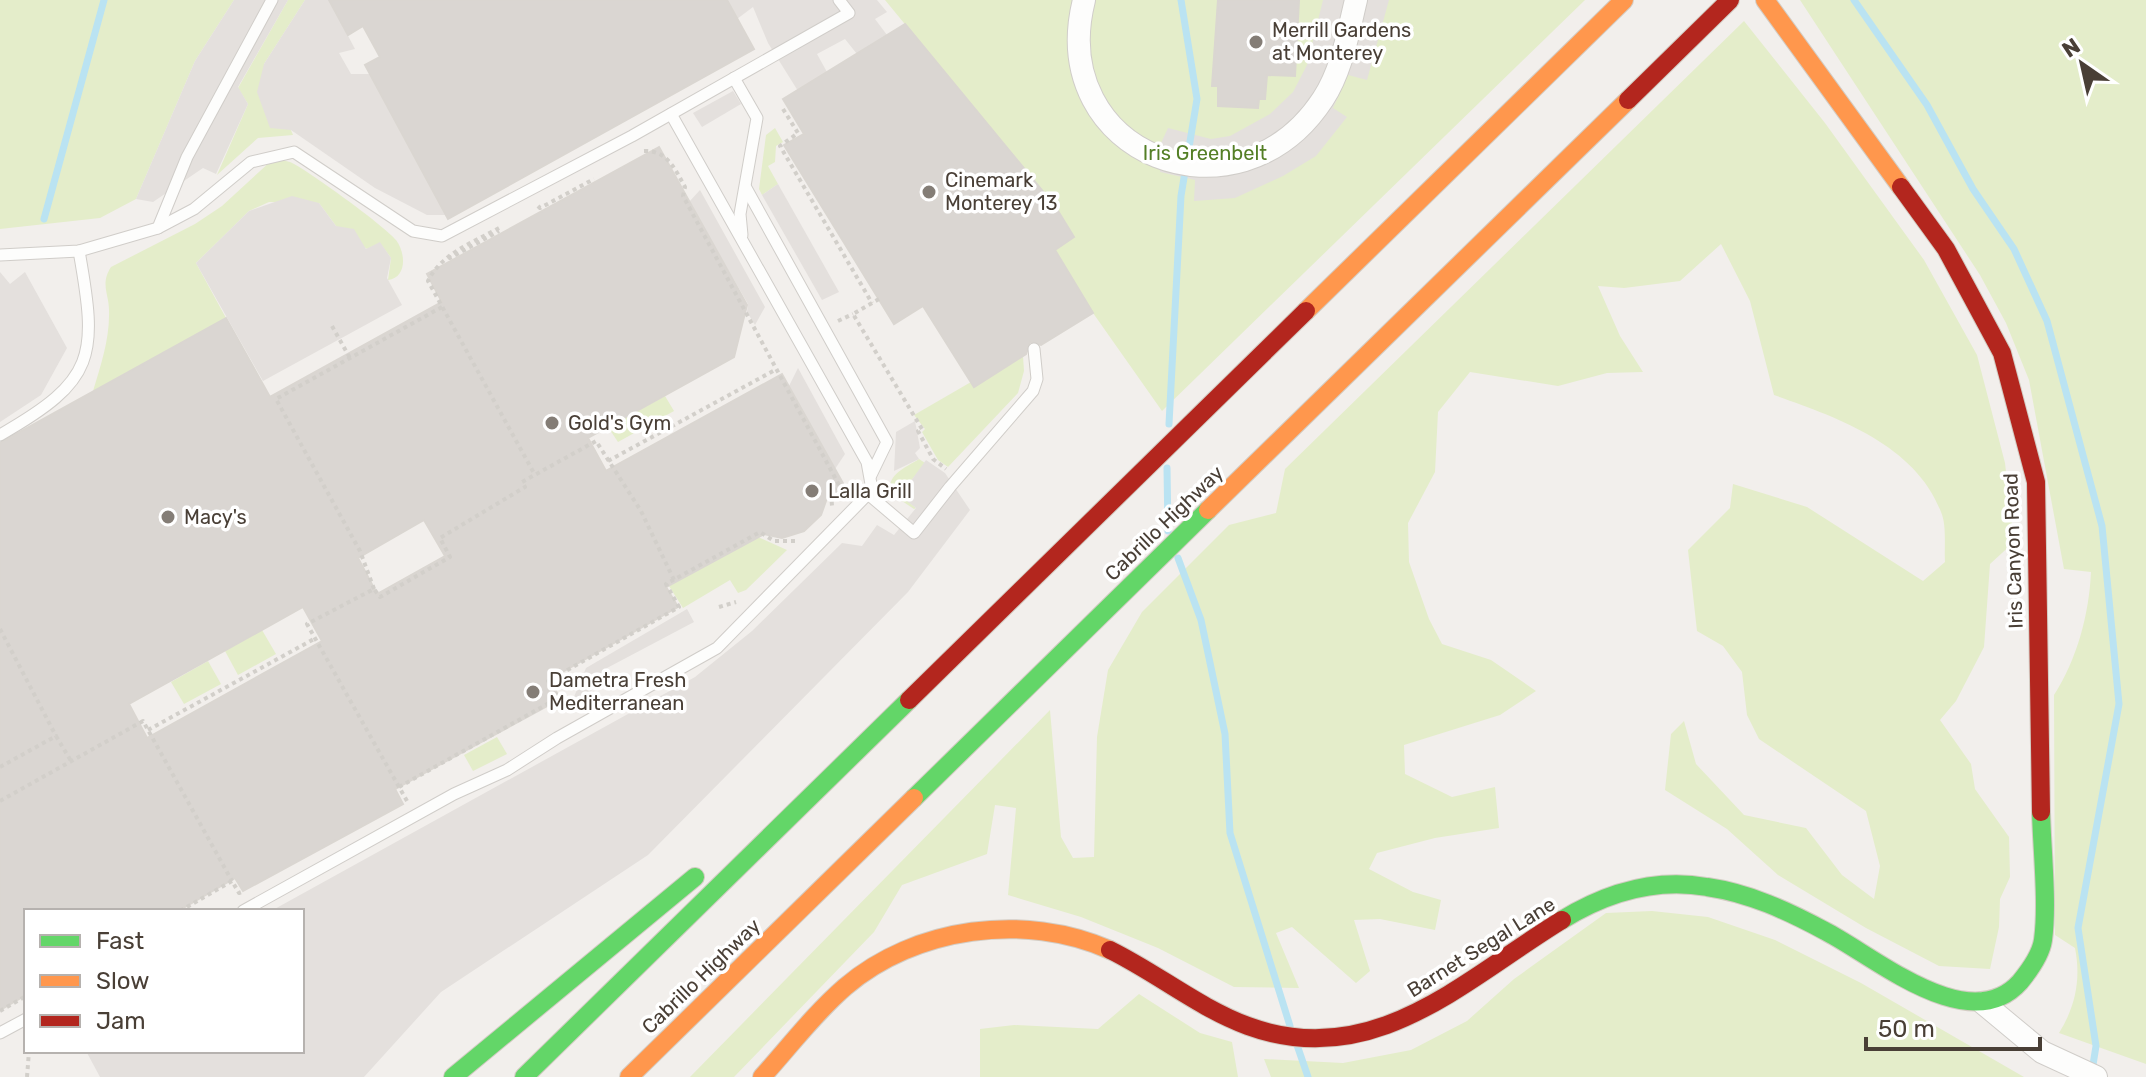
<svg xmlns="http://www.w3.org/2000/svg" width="2146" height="1077" viewBox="0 0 2146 1077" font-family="Rubik,sans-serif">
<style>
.green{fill:#e4edca}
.parking{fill:#e4e0dd}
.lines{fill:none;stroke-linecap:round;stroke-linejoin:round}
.stream{stroke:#bae3f2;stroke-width:7}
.building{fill:#dad6d2;stroke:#dad6d1;stroke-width:2;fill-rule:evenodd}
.lane-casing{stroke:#d0cdc9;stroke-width:13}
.street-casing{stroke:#d0cdc9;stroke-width:24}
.fast-casing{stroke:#d3ccc3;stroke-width:20}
.slow-casing{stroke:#d3ccc3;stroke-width:20}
.jam-casing{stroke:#d3ccc3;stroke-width:20}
.path{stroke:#d2cfca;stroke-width:4;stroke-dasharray:4 4;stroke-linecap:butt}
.lane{stroke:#fdfdfc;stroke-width:11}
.street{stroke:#fdfdfc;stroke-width:22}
.fast{stroke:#63d668;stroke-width:18}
.slow{stroke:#ff974d;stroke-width:18}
.jam{stroke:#b3261e;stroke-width:18}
.poi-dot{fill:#847d76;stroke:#fff;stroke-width:3}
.labels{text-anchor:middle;stroke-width:7;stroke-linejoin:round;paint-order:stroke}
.poi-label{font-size:20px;fill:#493f36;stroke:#fff;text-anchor:start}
.park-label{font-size:20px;fill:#547f26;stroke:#fff}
.street-label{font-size:20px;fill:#493f36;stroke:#fff}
</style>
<rect width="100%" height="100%" fill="#f2efec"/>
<g class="green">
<path d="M0,0h234l-39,61 -59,138 -36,19 -100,11z"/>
<path d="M288,0h17l-41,64 29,71 -35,3 -41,37 31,-71 -10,-16z"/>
<path d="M885,0h700l-423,411 -69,-98 -38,-63 19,-13 -19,-31z"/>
<path d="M1800,0h346v1064l-87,-31c17,-27 22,-55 16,-85l-20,-13 -1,-240c23,-36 35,-80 37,-123l-27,-3 -35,-189 -23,-57 -26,-48z"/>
<path d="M1744,21l81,102 99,137 53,95 28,108 9,79 -24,22 -6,83 -28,54 -16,19 31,44 4,25 34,48 1,40 -10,22 -1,28 -9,42 -51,-3 -73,-38 -88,-53 -51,-46 -62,-39 6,-56 13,-13 12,43 48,51 62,13 36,47 32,24 6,-33 -14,-55 -107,-72 -12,-24 -5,-43 -19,-26 -26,-15 -9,-81 42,-42 3,-24 74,23 116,74 22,-19c-1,-15 2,-36 -4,-50 -25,-67 -104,-95 -167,-117l-24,-94 -29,-57 -41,37 -56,7 -26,-2 22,50 23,36 -36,1 -49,13 -88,-14 -32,40 -3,60 -27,51 1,39 20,57 13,25 49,16 45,31 -36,24 -96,30 1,29 47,23 43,-10 4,41 -64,10 -58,15 -8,16 44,23 28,8 -6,30 -55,-11 -26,1 16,51 -14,12 -64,-56 -16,6 23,55 -65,-1 -76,-39 -77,-31 -73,-22 8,-87 -21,-3 -8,49 -85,31 -28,47 -140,145h-44l360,-367 11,127 12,21 21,-1 3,-120 11,-67 34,-58 87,-87 47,-12 9,-44z"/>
<path d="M775,128l8,14 -7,4 -1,16 -7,4 10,18 -16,11 -3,-6 7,-54z"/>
<path d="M271,161c7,-1 12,-1 19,1 15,6 96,65 106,78 10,13 11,38 -8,40l3,-22 -11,-15 -13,6 -31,-23 -17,-23 -50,-1 -20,9 -53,52 30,55 -133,73c8,-26 17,-53 16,-81 0,-16 -9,-26 2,-43l84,-43 27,-18z"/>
<path d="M1023,356l1,15 -6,22 -70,74 -10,-7 -16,-28 3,-3 -11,-14 57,-33 3,4z"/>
<path d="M665,396l9,15 -56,31 -10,-15z"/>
<path d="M919,459l6,4 -25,32 16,13 -2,1 -24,-16c-3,-19 15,-25 29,-34z"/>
<path d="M758,537l29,13 -41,40 -8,3 -8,-13 -47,28 -14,-22z"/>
<path d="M262,630l14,24 -38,21 -13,-24z"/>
<path d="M208,661l13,23 -37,20 -13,-22z"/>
<path d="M497,737l10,17 -34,17 -9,-16z"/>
<path d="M1652,911l56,6 67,23 86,43 163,94h-753l-7,-18 79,4 68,-13 56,-29 47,-42 92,-66z"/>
<path d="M1139,994l61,39 32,9 6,35h-258v-48l34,-4 84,4z"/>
</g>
<g class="parking">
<path d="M234,0h54l-50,87 10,17 -32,70 -13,-6 -50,34 -17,-3 59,-138z"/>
<path d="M305,0h24l26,49 -16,4 12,21h19l76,141h-19l-52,-27 -84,-58 -21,-2 -13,-36 7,-28z"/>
<path d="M727,0h150l10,12 -12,7 12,16 -30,19 -12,-15 -28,15 10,18 -29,19 -30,-48 -15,-36 -16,12z"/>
<path d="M1323,0h66l-22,80 -19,-5 -15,33 14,9 -31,39 -33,20 -48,22 -41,3 1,-21 -35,-8 1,-29 7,-15 43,11 19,-3 40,-22 23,-22 14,-27z"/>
<path d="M733,91l8,13 -39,23 -9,-14z"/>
<path d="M778,184l61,108 -17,8 -60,-105z"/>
<path d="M700,190l65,117 -10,18 -8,-13 1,-8 -59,-102z"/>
<path d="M292,196l27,7 17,23 18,3 12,20 14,-7 11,16 -4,20 15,27 -139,76 -67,-118 53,-52z"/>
<path d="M0,272l10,12 15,-12 42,76 -26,47 -41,27z"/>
<path d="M798,368l47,86 -10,15 -46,-83z"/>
<path d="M915,421l5,27 -5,5 4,6 -25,12 2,-39z"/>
<path d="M926,460l19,13 25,37 -62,82 -260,263 -207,137 -77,85h-264l-14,-26h216v-140h-31l424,-234 57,-46 90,-88 20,3 15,-21 17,10 22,-27 -16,-12z"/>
<path d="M687,609l7,13 -87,46 -14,18 -9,25 -15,-2 17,-41z"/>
</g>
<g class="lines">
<g class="stream">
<path d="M1854,0l73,105 46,84 41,60 33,72 55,205 17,178 -41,224 18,118 -4,25"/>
<path d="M44,219l60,-219"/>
<path d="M1169,424l12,-228 16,-97 -16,-99"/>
<path d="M1167,468l1,63"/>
<path d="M1178,558l23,62 24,114 5,99 60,193"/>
<path d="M1297,1045l11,32"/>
</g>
</g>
<g class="building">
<path d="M329,0h398l27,49 -306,170 -83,-154 15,-8 -17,-31 -15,9z"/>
<path d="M1218,0h81l-4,76 -28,-1 -2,24h-6l-1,9 -40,-2v-20h-6z"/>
<path d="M905,24l150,182 19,31 -19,13 38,63 -52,32 -11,-3 -4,12 -52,33 -51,-81 -29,18 -110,-179 20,-11 -21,-35z"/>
<path d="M659,147l88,158 -13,52 -146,81 18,33 176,-97 63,113 -18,11 -6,17 -17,16 -22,7 -18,-4 -98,53 12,20 -128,72 10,20 -165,90 8,15 -160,87 -8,-13 -57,33h-152v84l-26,15v-567l226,-125 44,79 172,-95 -15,-28zM424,520l21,36 -68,38 -19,-36zM303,607l19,34 -175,97 -18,-34z"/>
</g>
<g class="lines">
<defs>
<g id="lane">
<path d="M734,78l23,40 -17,96 2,21"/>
<path d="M746,188l141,254 -16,33"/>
<path d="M158,228l36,-19 57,-47 43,-10 119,79 29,5 190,-100 217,-123 -10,-13"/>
<path d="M0,255l79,-4 79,-23 29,-71 85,-157"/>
<path d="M0,435c96,-55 98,-78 79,-184"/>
<path d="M868,494l46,39 36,-46 83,-96 4,-12 -3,-30"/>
<path d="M243,911l211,-117 53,-24 50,-32 160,-90 151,-154 3,-10 -4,-22 -196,-348"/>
<path d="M0,1033l26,-14"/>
</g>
<g id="street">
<path d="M1084,0c-39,155 154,229 239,99 19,-29 25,-66 33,-99"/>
<path d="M1983,1003l59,49 54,25"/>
</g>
<g id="fast">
<path d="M914,798l294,-288"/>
<path d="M1562,920c44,-27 94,-42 145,-33 42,6 81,24 118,44 49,25 144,108 195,51 9,-11 21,-28 23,-42 5,-36 -1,-90 -2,-128"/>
<path d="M453,1077l242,-200"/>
<path d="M524,1077l385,-377"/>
</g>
<g id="slow">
<path d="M1765,0l136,187"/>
<path d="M1306,311l318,-311"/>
<path d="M1208,510l420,-410"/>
<path d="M629,1077l285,-279"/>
<path d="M762,1077c27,-30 52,-63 83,-90 70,-60 180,-75 265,-37"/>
</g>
<g id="jam">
<path d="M1628,100l102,-100"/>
<path d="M1901,187l45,62 56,104 34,129 5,330"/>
<path d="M909,700l397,-389"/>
<path d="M1110,950c47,23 89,58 138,76 126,46 217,-47 314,-106"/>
</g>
</defs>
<use href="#lane" class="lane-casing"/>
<use href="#street" class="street-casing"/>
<use href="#fast" class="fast-casing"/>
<use href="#slow" class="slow-casing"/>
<use href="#jam" class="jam-casing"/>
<g class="path">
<path d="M783,109l15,24 -18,13 92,157"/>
<path d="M644,151c23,-1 31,18 41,36l-2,9 156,289 -8,7 1,14"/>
<path d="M538,206l2,2 54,-29"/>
<path d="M499,228c-27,15 -57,25 -71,53l107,194"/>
<path d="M449,256l1,2 49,-27"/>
<path d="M879,299l-26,15 69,115 -4,2 15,28 13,10"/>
<path d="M838,321l15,-7"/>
<path d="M332,326l18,32"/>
<path d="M608,461l167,-91"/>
<path d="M374,589l-14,-38 -84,-152 166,-92"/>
<path d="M719,607l17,-5"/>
<path d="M0,629l56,107"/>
<path d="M148,730l166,-91"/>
<path d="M0,767l56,-31 15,25"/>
<path d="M399,787l-92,-163 67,-35 6,8 70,-40 -10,-19 85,-51 -3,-5 74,-41 45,70 33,69"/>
<path d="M0,801l143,-80 89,160"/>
<path d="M407,801l-8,-14 159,-89 -10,-17 131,-74 -13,-23 94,-52 14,9h24"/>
<path d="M180,911l52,-30 7,12 3,-1"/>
<path d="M0,1011l26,-15"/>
<path d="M27,1077l2,-26"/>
</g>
<use href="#lane" class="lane"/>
<use href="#street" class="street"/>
<use href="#fast" class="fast"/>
<use href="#slow" class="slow"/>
<use href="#jam" class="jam"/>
</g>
<g class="poi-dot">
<circle cx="1256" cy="42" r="8"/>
<circle cx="929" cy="192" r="8"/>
<circle cx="552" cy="423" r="8"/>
<circle cx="812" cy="491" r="8"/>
<circle cx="168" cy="517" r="8"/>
<circle cx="533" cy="692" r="8"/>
</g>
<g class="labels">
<g class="poi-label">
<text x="1272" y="37">Merrill Gardens<tspan x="1272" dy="23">at Monterey</tspan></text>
<text x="945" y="187">Cinemark<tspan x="945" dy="23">Monterey 13</tspan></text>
<text x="568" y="430">Gold's Gym</text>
<text x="828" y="498">Lalla Grill</text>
<text x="184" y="524">Macy's</text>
<text x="549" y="687">Dametra Fresh<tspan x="549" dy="23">Mediterranean</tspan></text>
</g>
<g class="park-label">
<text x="1205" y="160">Iris Greenbelt</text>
</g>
<g class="street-label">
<text transform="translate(1164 523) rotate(-44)" y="7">Cabrillo Highway</text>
<text transform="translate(2013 551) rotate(-92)" y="7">Iris Canyon Road</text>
<text transform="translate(1481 947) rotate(-32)" y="7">Barnet Segal Lane</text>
<text transform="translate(701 976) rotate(-44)" y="7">Cabrillo Highway</text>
</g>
</g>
<rect x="24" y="909" width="280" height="144" fill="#ffffff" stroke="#b6b2af" stroke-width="2"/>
<rect x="40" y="935" width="40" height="12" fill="#63d668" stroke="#b6b2af" stroke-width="2"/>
<text x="96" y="949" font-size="24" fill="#493f36">Fast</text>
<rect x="40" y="975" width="40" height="12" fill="#ff974d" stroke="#b6b2af" stroke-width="2"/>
<text x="96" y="989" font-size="24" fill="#493f36">Slow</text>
<rect x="40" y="1015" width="40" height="12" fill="#b3261e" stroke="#b6b2af" stroke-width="2"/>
<text x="96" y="1029" font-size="24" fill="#493f36">Jam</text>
<g transform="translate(2082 64) rotate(326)" stroke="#ffffff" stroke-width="6" paint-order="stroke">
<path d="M0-6L14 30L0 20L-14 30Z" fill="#493f36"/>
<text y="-12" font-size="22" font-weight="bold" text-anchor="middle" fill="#493f36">N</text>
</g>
<path d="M1866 1037v12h174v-12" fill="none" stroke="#493f36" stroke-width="4"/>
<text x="1878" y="1037" font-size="24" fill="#493f36" stroke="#ffffff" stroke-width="6" paint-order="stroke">50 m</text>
</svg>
